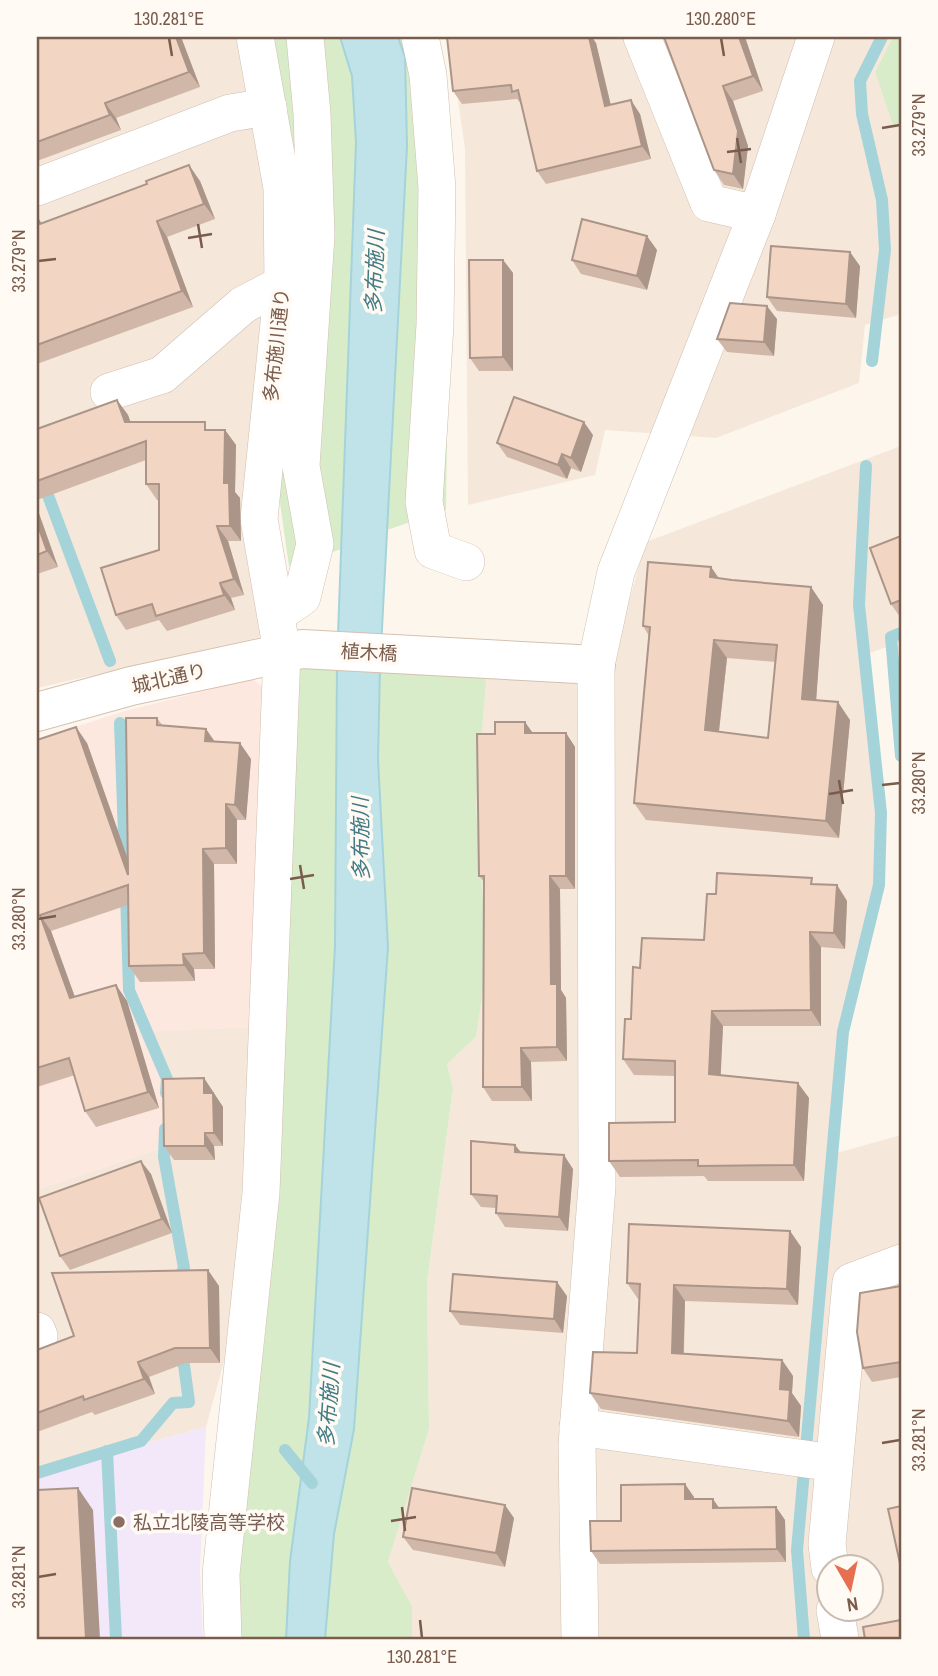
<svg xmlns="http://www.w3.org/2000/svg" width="938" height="1676" viewBox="0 0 938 1676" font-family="'Archivo Narrow','Noto Sans JP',sans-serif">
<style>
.residential{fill:#f5e8da;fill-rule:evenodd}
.commercial{fill:#fde8e0}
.education{fill:#f3e8fa}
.green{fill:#d8ecc9}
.water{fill:#bfe3e8;stroke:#a5d3da;stroke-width:2}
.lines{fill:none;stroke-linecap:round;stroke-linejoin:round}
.stream{stroke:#a5d3da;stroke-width:12}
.street-casing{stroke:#d1beb0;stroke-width:38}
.secondary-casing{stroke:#d6c0b0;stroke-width:40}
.street{stroke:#fff;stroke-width:37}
.secondary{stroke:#fff;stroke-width:38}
.wall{fill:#d1b7a8;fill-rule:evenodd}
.shaded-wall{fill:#aa9588}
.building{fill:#f3d5c3;stroke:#aa9588;stroke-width:2;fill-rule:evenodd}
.ticks{fill:none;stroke:#7a5c4d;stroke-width:2.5}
.education-dot{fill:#8d6e63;stroke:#fffaf3;stroke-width:2.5}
.labels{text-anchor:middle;stroke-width:7;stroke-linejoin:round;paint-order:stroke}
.street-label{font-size:19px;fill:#7a5c4d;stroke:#fffaf3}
.education-label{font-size:19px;fill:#785e54;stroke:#fffaf3;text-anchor:start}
.water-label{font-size:21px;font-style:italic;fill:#437c86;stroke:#fffaf3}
.neatline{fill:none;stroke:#7a5c4d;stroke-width:2.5}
.ticks-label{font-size:18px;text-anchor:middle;fill:#7a5c4d}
</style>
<rect width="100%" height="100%" fill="#fdf6ec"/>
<g class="residential">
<path d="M37,37h207l27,164 -10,436 -224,51z"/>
<path d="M449,37h444l-18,35 19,53 7,-1v190l-36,11 -6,58 -143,55 -111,-8 -10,45 -127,30 -3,-356z"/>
<path d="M901,446v196l-37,13 17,158 -2,72 -36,147 -10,122 68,-19v504h-489v-33l-24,-44 41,-133 -2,-147 26,-194 -6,-24 29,-27 8,-123 -8,-110 11,-133 120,7 39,-136zM830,1568h42v42h-42z"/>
<path d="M256,1027l-25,309 -25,91 -169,46v-284l122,-40 5,-68 -21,-50z"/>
</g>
<path class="commercial" d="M252,679l14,10 -10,338 -113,5 21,49 -5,68 -122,40v-450l88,-28z"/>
<path class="education" d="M206,1427l-6,145 3,67h-166v-166z"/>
<g class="green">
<path d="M271,37h69l12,39 4,66 -14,407 -53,17 -11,-77z"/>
<path d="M398,37h37l16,120 -5,353 -59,20 20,-384 -2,-89z"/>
<path d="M893,37h8v87l-8,1 -18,-53z"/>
<path d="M337,662l-2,284 -18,339 -8,133 -19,143 -4,78h-50l-2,-64 30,-229 15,-150 19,-530z"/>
<path d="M380,667l107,4 -11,133 8,110v68l-8,55 -29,27 6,24 -26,194 2,147 -41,133 24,44v33h-87l9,-105 20,-105 34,-482 -10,-187z"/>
</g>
<path class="water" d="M340,37h58l7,20 2,89 -27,521 -2,93 10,187 -34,482 -20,105 -9,105h-39l4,-78 19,-143 26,-472 2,-284 19,-520 -4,-66z"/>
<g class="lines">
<g class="stream">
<path d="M872,361l13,-111 -3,-50 -20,-86 -2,-33 22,-44"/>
<path d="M37,466l73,195"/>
<path d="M901,633l-10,4 10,119"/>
<path d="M120,723l5,140"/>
<path d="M126,892l3,98 38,89 -1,14"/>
<path d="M165,1129l-1,28 20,111 -8,18"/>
<path d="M285,1450l27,33"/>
<path d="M107,1451l9,188"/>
<path d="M37,1473l104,-32 32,-38 16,-1 -5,-37 -9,-13"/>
<path d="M804,1639l-7,-89 46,-518 36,-147 2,-72 -22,-208 7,-139"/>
</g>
<defs>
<g id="street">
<path d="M420,37l8,38 9,113 -2,137 -11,177 9,48 33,12"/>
<path d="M642,37l67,166 48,11"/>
<path d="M37,187l193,-74 38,-6"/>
<path d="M109,392l53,-17 81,-70 40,-21"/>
<path d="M276,615l26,-18 13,-53 -14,-78 15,-231 -4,-121 -7,-77"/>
<path d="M37,1331l2,5"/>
<path d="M578,1427l256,36"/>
<path d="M830,1568l-3,-24 24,-262 50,-19"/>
<path d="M835,1610l5,29"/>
<path d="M223,1639l-2,-65 40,-381 21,-541 -23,-133 24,-235 -1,-96 -27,-151"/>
<path d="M580,1639l-3,-194 20,-259 -1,-521 20,-93 141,-358 59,-177"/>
</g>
<path id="secondary" d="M37,712l94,-26 171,-37 294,16"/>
</defs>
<use href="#street" class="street-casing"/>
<use href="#secondary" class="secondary-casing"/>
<use href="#street" class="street"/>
<use href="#secondary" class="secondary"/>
</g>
<g class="wall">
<path d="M37,37h144l19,50 -84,31 5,12 -84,31z"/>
<path d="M664,37h81l18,54 -30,10 15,45 -5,43 -19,-4 -10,-15z"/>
<path d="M596,43l15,62 29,9 11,45 -105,25 -9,-13 -15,-66 -5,-6 -55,5 -9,-13z"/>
<path d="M200,181l15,38 -48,18 26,70 -156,57v-147l5,6z"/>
<path d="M657,250l-10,40 -66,-16 -9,-14z"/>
<path d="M503,260l10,13v98h-34l-9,-13z"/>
<path d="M860,266l-4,52 -79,-7 -10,-14z"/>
<path d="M777,319l-3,37 -47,-4 -10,-13z"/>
<path d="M117,400l11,15 2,7 80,8h15l11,15 -1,47 5,6 1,43h-13l16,54 -13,3 4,12 -68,21 -8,-11 -33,10 -10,-15 43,-65v-50h-2l-11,-16v-24l-109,40v-71z"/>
<path d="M593,435l-12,37 -10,-4 -4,11 -60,-22 -10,-14z"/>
<path d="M37,508l21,59 -21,7z"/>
<path d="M901,536v81h-1l-9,-13z"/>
<path d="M719,578l13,2 79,7 12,18 -7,95 34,20 -11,118 -193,-18 -12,-17 15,-167 -6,-10zM727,658l49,4 -8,76 -49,-6z"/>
<path d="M157,718l6,8 43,3 9,13 36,17 -5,61h-9v44h-23l1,105h-21l1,12 -55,1 -11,-16 -1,-61 -77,26 24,66 41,-12 11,16 32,107 -63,19 -11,-16 -10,-36 -38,12v-347l50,3 41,116z"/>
<path d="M533,733h33l9,14v142h-15l1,101 5,8 1,63 -36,1 1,39h-40l-9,-14 1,-205 -5,-6z"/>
<path d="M816,884l21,1 10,16 -2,48 -24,-2v79h-98l-3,49 89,23 -5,83h-96l-4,-5 -84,1 -11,-16 66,-39v-46l-41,-1 -11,-16 17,-91 64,-28 12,-46z"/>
<path d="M204,1078l19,29v39h-9l1,14h-41l-10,-14z"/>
<path d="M515,1145l6,7 52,17 -5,62 -63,-4 -9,-14v-5l-15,-1 -10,-13z"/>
<path d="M151,1174l21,59 -102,37 -10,-14z"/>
<path d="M790,1231l11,16 -3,58 -113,-4 -1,53 98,6 11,16 -1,17 9,13 -2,31 -198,-28 -11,-16 47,-40 2,-54h-1l-11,-16z"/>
<path d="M219,1286l1,77h-34l-37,14 6,17 -60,21 -3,-3 -55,20v-82z"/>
<path d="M901,1286v91l-29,5 -9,-14z"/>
<path d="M567,1296l-4,37 -103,-8 -10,-14z"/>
<path d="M685,1484l9,15 25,9 57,-1 9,13 1,42 -186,2 -9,-13 30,-30z"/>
<path d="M514,1518l-9,49 -92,-17 -10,-13z"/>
</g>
<g class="shaded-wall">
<path d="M176,37h5l19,50 -11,-15z"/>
<path d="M589,37h3l4,6 18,76 -9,-13z"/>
<path d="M739,37h6l18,54 -10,-15z"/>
<path d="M723,86l10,15 15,45 -5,43 -10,-15z"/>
<path d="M631,100l9,14 11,45 -9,-13z"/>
<path d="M105,103l11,15 5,12 -11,-15z"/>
<path d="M189,165l11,16 15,38 -11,-15z"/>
<path d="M157,221l10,16 26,70 -11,-16z"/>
<path d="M647,236l10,14 -10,40 -10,-14z"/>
<path d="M850,252l10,14 -4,52 -10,-14z"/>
<path d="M503,260l10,13v98l-10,-14z"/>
<path d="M767,306l10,13 -3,37 -10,-14z"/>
<path d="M117,400l11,15 8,22 -11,-15z"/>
<path d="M584,422l9,13 -12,37 -10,-14z"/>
<path d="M225,430l11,15 -1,47 5,6 1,43 -11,-15 -6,-43z"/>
<path d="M562,454l9,14 -4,11 -9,-14z"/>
<path d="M37,508l21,59 -11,-16 -10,-28z"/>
<path d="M217,526l11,15 16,54 -10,-16z"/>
<path d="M711,567l12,17 -13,-7z"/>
<path d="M220,583l11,15 4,12 -11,-15z"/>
<path d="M811,587l12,18 -8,111 -13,-17z"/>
<path d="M714,640l13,18 -10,90 -12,-18z"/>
<path d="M838,702l12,18 -11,118 -13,-17z"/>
<path d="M525,722l10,14 -10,-3z"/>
<path d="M76,727l11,16 52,148 -11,-16z"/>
<path d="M206,729l11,16 -12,-4z"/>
<path d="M566,733l9,14v142l-9,-13z"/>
<path d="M240,743l11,16 -5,61 -11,-15z"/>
<path d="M226,804l11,16v44l-11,-16z"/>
<path d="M203,849l11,15 1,105 -11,-16z"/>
<path d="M550,876l10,13 1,101 5,8 1,63 -10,-14 -6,-63z"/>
<path d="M837,885l10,16 -2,48 -11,-16z"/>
<path d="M40,915l11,16 30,83 -11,-16z"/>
<path d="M810,932l11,15v79l-10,-16z"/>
<path d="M183,954l11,15 1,12 -11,-16z"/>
<path d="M116,985l11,16 32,107 -11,-16z"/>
<path d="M712,1011l11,15 -3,64 -11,-16z"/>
<path d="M521,1048l10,14 1,39 -10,-14z"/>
<path d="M204,1078l19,29v39l-9,-13 -10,-40z"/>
<path d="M798,1083l11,15 -5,83 -10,-16z"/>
<path d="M205,1133l9,13 1,14 -10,-14z"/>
<path d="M515,1145l10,13 -10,-6z"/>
<path d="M564,1155l9,14 -5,62 -9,-14z"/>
<path d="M141,1161l10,13 21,59 -10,-14z"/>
<path d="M790,1231l11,16 -3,58 -11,-16z"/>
<path d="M208,1270l11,16 1,77 -10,-15z"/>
<path d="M557,1282l10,14 -4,37 -9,-14z"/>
<path d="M674,1285l11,16 -2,68 -11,-16z"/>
<path d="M782,1360l11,16 -1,17 9,13 -2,31 -11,-16 -8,-32z"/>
<path d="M138,1362l11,15 6,17 -11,-15z"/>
<path d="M685,1484l9,13v15l-9,-13z"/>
<path d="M78,1488l15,22 7,129h-14z"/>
<path d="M713,1499l9,13 -9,-4z"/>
<path d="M505,1505l9,13 -9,49 -9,-14z"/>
<path d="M776,1507l9,13 1,42 -9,-13z"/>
</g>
<g class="building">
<path d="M37,37h89v1l5,-1h45l13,35 -84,31 5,12 -73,27z"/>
<path d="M447,37h142l16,69 26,-6 11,46 -105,25 -19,-81 -6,2 -1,-7 -58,6z"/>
<path d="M664,37h75l14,39 -30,10 15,45 -5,43 -19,-4z"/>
<path d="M189,165l15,39 -47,17 25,70 -145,54v-128l3,7 107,-40 -1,-3z"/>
<path d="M582,219l65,17 -10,40 -65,-16z"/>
<path d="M771,246l79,6 -4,52 -79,-7z"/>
<path d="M469,260h34v97l-33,1z"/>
<path d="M730,303l37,3 -3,36 -47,-3z"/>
<path d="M514,397l70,25 -13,36 -9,-4 -4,11 -61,-22z"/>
<path d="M117,400l8,22h80v8h20l-1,53h5l1,43h-13l17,53 -14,4 4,12 -68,21 -4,-12 -36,11 -15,-47 58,-18v-66h-13v-43l-109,40v-52z"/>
<path d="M37,523l10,28 -10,4z"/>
<path d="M901,536v64l-10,4 -21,-56z"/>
<path d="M648,562l63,5 -1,10 22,3 79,7 -9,112 36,3 -12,119 -192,-18 16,-176 -7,-1zM714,640l63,5 -9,93 -63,-8z"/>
<path d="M126,718h31v7l49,4 -1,12 35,2 -5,62 -9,-1v44l-23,1 1,104 -21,1 1,11 -55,1 -1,-81 -88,30 30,83 46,-13 32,107 -63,19 -16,-53 -32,10v-328l39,-13 52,148z"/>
<path d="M495,722h30v11h41v143h-16l1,108h6v63l-36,1 1,39h-39l1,-211h-5l-2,-142h18z"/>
<path d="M717,873l95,5 -1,6 26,1 -3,48 -24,-1 1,78 -99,1 -3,63 89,9 -4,82 -96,1v-6l-89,1v-38l66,-1v-61l-52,-2 2,-40h6l2,-52 7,1 2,-30 62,2 3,-46h9z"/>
<path d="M204,1078v15h9l1,40h-9v13h-41l-1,-67z"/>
<path d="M471,1141l44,4v7l49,3 -5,62 -63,-4 1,-17 -26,-2z"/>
<path d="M141,1161l21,58 -102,37 -21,-58z"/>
<path d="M629,1224l161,7 -3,58 -113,-4 -2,68 110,7 -2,29 10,1 -2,31 -198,-28 3,-41 44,1 3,-69 -13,-1z"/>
<path d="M208,1270l2,78h-35l-37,14 6,17 -60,21 -1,-4 -46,17v-63l37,-14 -22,-63z"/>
<path d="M453,1274l104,8 -3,37 -104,-8z"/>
<path d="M901,1286v76l-38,6 -6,-36 3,-39z"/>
<path d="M685,1484v15h28v9l63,-1 1,42 -186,2 -1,-30h31v-36z"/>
<path d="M78,1488l8,151h-49v-149z"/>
<path d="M412,1488l93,17 -9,48 -93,-16z"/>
<path d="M901,1506v62l-13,-59z"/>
<path d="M901,1620v19h-36l-2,-12z"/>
</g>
<path class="ticks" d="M169,38l3,18M721,38l3,18M882,128l18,-3M737,138l4,25M727,152l24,-3M198,224l4,24M188,238l24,-4M38,261l18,-2M839,780l4,24M882,785l18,-2M829,794l24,-4M300,865l4,24M290,879l24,-4M38,919l18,-3M882,1443l18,-3M402,1507l3,24M391,1521l25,-4M38,1577l18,-3M420,1620l2,18"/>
<circle class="education-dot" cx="119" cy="1522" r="7"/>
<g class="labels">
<g class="street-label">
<text transform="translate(276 345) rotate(-84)" y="7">多布施川通り</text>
<text transform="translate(369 652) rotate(3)" y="7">植木橋</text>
<text transform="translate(169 678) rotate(-13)" y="7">城北通り</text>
</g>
<g class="education-label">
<text x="133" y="1529">私立北陵高等学校</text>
</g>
<g class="water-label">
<text transform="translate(375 272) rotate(-88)" y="7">多布施川</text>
<text transform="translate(361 839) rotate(-91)" y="7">多布施川</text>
<text transform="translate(329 1405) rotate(-86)" y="7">多布施川</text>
</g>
</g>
<rect width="938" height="1676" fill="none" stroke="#fffaf3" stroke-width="77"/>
<g transform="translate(850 1588) rotate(171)"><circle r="33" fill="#fffaf3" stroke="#cabbb1" stroke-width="2"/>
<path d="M0-5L12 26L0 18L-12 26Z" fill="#e76f51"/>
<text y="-10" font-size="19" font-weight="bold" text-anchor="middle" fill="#7a5c4d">N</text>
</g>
<rect x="38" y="38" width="862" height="1600" class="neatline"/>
<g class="ticks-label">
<text x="169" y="25">130.281°E</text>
<text x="721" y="25">130.280°E</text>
<text transform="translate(919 125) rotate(-90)" y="6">33.279°N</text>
<text transform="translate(19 261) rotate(-90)" y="6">33.279°N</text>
<text transform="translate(919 783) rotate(-90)" y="6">33.280°N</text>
<text transform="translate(19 919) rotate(-90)" y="6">33.280°N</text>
<text transform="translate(919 1440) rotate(-90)" y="6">33.281°N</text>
<text transform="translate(19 1577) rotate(-90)" y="6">33.281°N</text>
<text x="422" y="1663">130.281°E</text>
</g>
</svg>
